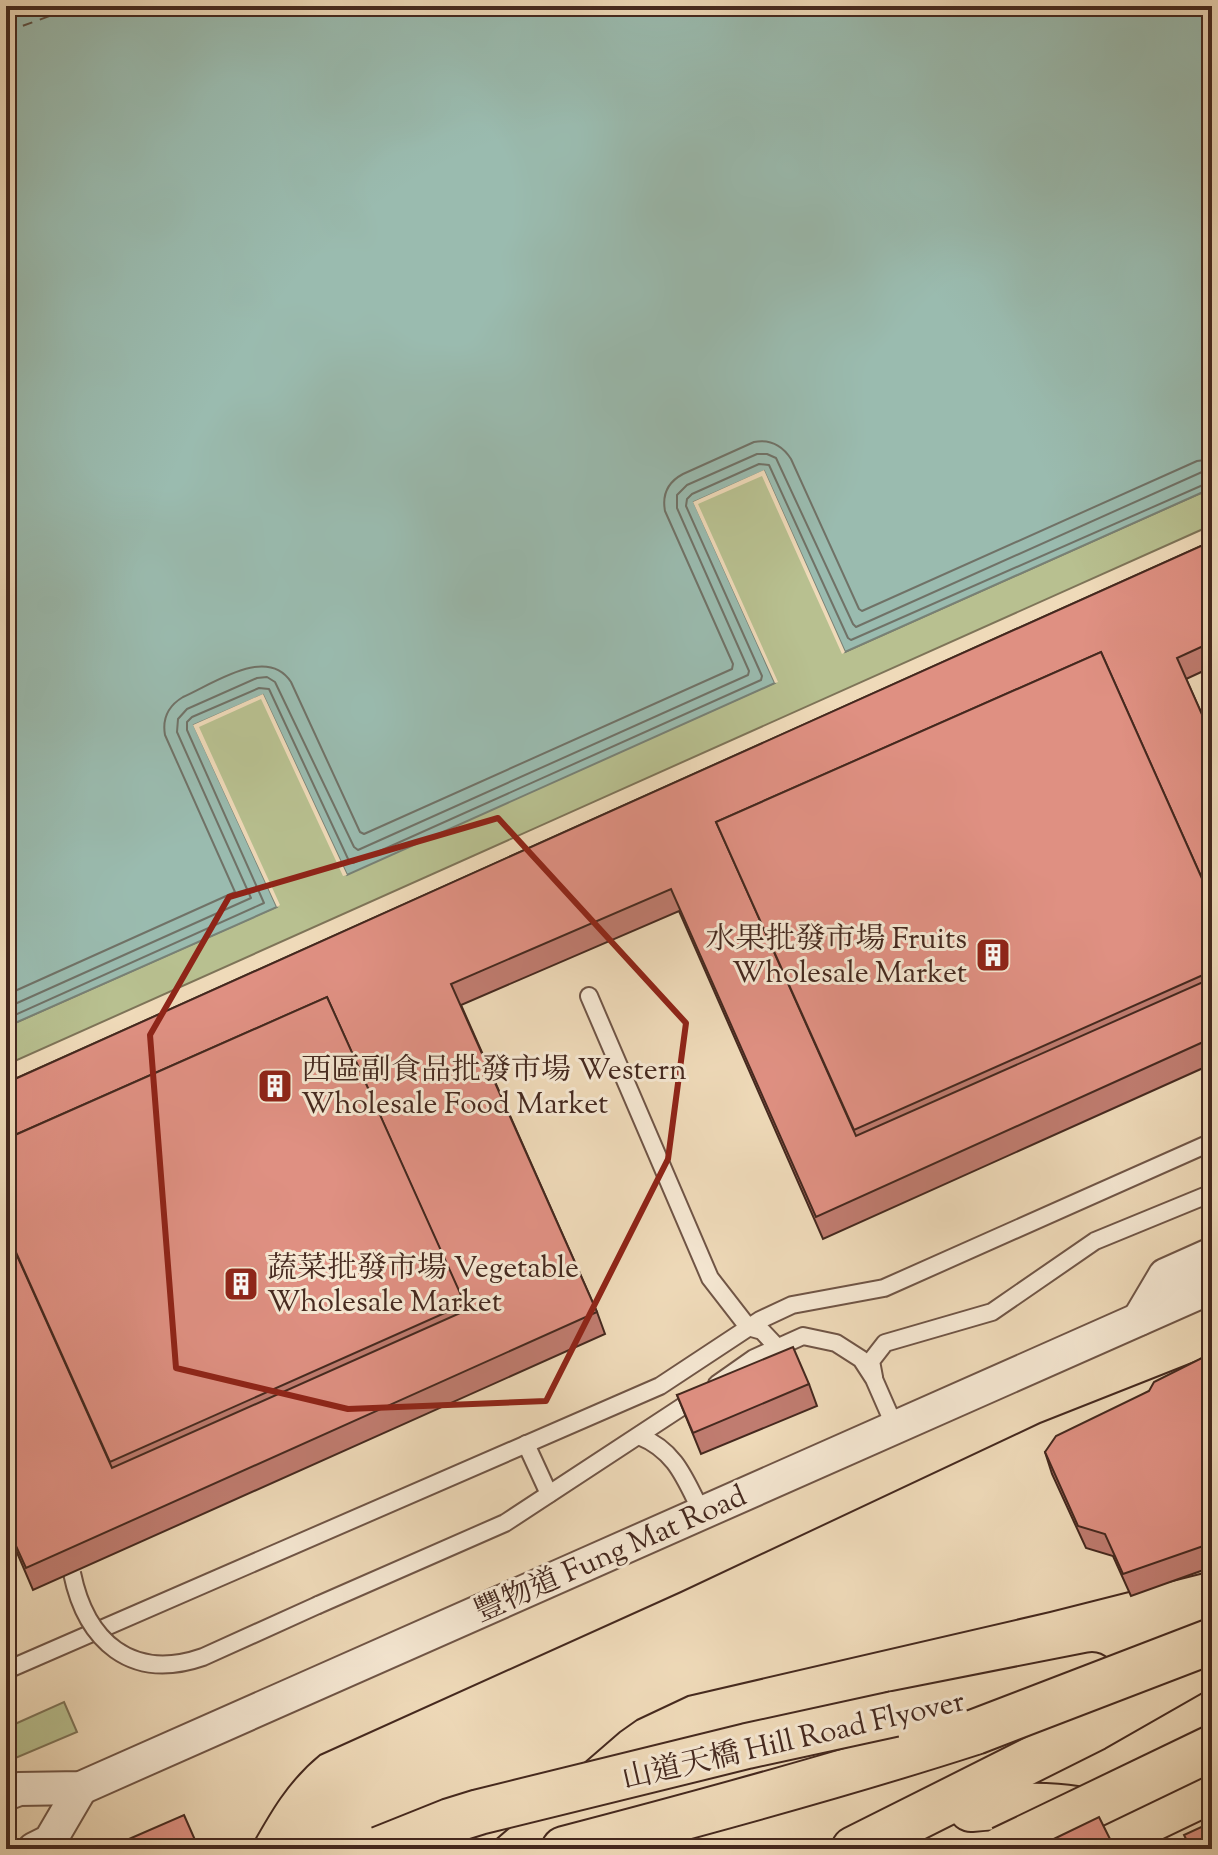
<svg xmlns="http://www.w3.org/2000/svg" width="1218" height="1855" viewBox="0 0 1218 1855" font-family="'Sorts Mill Goudy','Noto Serif TC',serif">
<style>
.green{fill:#b8c090;stroke:#7e7458;stroke-width:2}
.water{fill:#9abbaf;stroke:#788175;stroke-width:2}
.pier{fill:#efdab9}
.lines{fill:none;stroke-linecap:round;stroke-linejoin:round}
.shore{stroke:#707267;stroke-width:2}
.ferry{stroke:#5a4e43;stroke-width:2;stroke-dasharray:10 8;stroke-linecap:butt}
.service-casing{stroke:#705546;stroke-width:20}
.minor-casing{stroke:#705546;stroke-width:36}
.primary-casing{stroke:#45291f;stroke-width:48}
.trunk-casing{stroke:#45291f;stroke-width:48}
.service{stroke:#f5e7d2;stroke-width:16}
.minor{stroke:#f5e7d2;stroke-width:32}
.primary{stroke:#efdab9;stroke-width:44}
.trunk{stroke:#efdab9;stroke-width:44}
.tram{stroke:#45291f;stroke-width:2}
.service-bridge-casing{stroke:#705546;stroke-width:20;stroke-linecap:butt}
.primary-bridge-casing{stroke:#45291f;stroke-width:48;stroke-linecap:butt}
.trunk-bridge-casing{stroke:#45291f;stroke-width:48;stroke-linecap:butt}
.service-bridge{stroke:#f5e7d2;stroke-width:16}
.primary-bridge{stroke:#efdab9;stroke-width:44}
.trunk-bridge{stroke:#efdab9;stroke-width:44}
.wall{fill:#c07c70;stroke:#45291f;stroke-width:2}
.building{fill:#df9082;stroke:#45291f;stroke-width:2}
.marked{fill:none;stroke:#8f2418;stroke-width:6;stroke-linejoin:round}
.labels{text-anchor:middle;stroke-width:6;stroke-linejoin:round;paint-order:stroke}
.poi-label{font-size:30px;fill:#45291f;stroke:#f5e7d2;text-anchor:start}
.street-label{font-size:30px;fill:#45291f;stroke:#f5e7d2}
</style>
<rect width="100%" height="100%" fill="#efdab9"/>
<filter id="stains"><feTurbulence type="fractalNoise" baseFrequency=".0025" numOctaves="4"/><feColorMatrix values="0 0 0 0 .2 0 0 0 0 .09 0 0 0 0 .02 0 0 0 .5 -.17"/></filter>
<radialGradient id="worn" r=".72"><stop offset=".6" stop-color="#630" stop-opacity="0"/><stop offset="1" stop-color="#630" stop-opacity=".3"/></radialGradient>
<g class="green">
<path d="M764,470l81,182 367,-164v37l-1206,540v-38l270,-120 -83,-182 70,-31 83,180 428,-191 -81,-181z"/>
<path d="M64,1702l13,30 -71,30v-34z"/>
</g>
<path class="water" d="M6,6h1206v482l-367,164 -81,-181 -70,31 81,181 -428,192 -84,-180 -69,30 83,182 -271,120z"/>
<g class="pier">
<path d="M764,470l81,182 -3,2 -80,-178 -64,28 80,178 -3,1 -82,-181z"/>
<path d="M263,694l84,181 -4,1 -82,-177 -62,28 81,178 -3,2 -84,-182z"/>
</g>
<g class="lines">
<g class="shore">
<path d="M6,995l229,-103 -70,-157c-3,-17 3,-29 18,-38 30,-13 84,-52 108,-15l69,150 4,2 368,-165 1,-5 -68,-153c-3,-16 3,-29 18,-37l71,-32c16,-3 28,3 37,17l68,150 3,2 335,-150 15,-2"/>
<path d="M6,1008l245,-110 -74,-166 1,-13 9,-10 70,-31 10,-1 8,5 79,165 4,3 390,-175 1,-4 -72,-163v-13l10,-10 70,-31h10l9,4 77,166 3,3 346,-155 10,-1"/>
<path d="M6,1019l258,-116 -77,-173v-8l5,-5 67,-29 10,1 80,172 4,2 408,-183 1,-4 -76,-170 1,-7 5,-5 67,-30 10,1 79,173 3,2 361,-159"/>
</g>
<path class="ferry" d="M6,32l71,-26"/>
<defs>
<g id="service">
<path d="M589,996l121,282 38,49 14,4 17,18"/>
<path d="M874,1377l-3,-16 14,-18 107,-31 103,-71 117,-48"/>
<path d="M717,1384l37,-26 49,-22 33,7 25,16 13,20 21,48"/>
<path d="M639,1436c37,15 46,43 63,77"/>
<path d="M526,1444l23,50"/>
<path d="M318,1605l187,-82 192,-126"/>
<path d="M6,1667l1,3 653,-284 100,-66 32,-15 92,-17 328,-146"/>
</g>
<g id="minor">
<path d="M1139,1319l26,-44 47,-21"/>
<path d="M6,1794l13,-5 62,-1 1131,-501"/>
<path d="M34,1849l16,-8 31,-53"/>
</g>
<g id="primary">
<path d="M894,1714l198,-39"/>
<path d="M971,1809c66,-6 106,-6 169,17"/>
<path d="M1089,1849l123,-59"/>
</g>
<g id="trunk">
<path d="M564,1849c138,-36 275,-73 411,-117"/>
<path d="M854,1849l241,-121 117,-67"/>
</g>
</defs>
<use href="#service" class="service-casing"/>
<use href="#minor" class="minor-casing"/>
<use href="#primary" class="primary-casing"/>
<use href="#trunk" class="trunk-casing"/>
<use href="#service" class="service"/>
<use href="#minor" class="minor"/>
<use href="#primary" class="primary"/>
<use href="#trunk" class="trunk"/>
<g class="tram">
<path d="M250,1849c20,-36 38,-68 70,-94l361,-163 359,-169 172,-68"/>
<path d="M485,1849l135,-117 17,-12 51,-24 362,-84 162,-41"/>
</g>
<defs>
<path id="service-bridge" d="M72,1573c14,68 59,109 131,84l115,-52"/>
<path id="primary-bridge" d="M380,1849l70,-28 29,-9 268,-66 147,-32"/>
<g id="trunk-bridge">
<path d="M975,1732l237,-91"/>
<path d="M1002,1849l210,-101"/>
</g>
</defs>
<use href="#service-bridge" class="service-bridge-casing"/>
<use href="#primary-bridge" class="primary-bridge-casing"/>
<use href="#trunk-bridge" class="trunk-bridge-casing"/>
<use href="#service-bridge" class="service-bridge"/>
<use href="#primary-bridge" class="primary-bridge"/>
<use href="#trunk-bridge" class="trunk-bridge"/>
</g>
<g class="wall">
<path d="M1212,541v126l-26,12 26,58v327l-389,175 -144,-328 -218,94 136,307 8,22 -572,256 -27,-63v-444z"/>
<path d="M1212,1343v224l-81,29 -18,-40 -27,-8 -34,-74 -7,-22 104,-61 53,-33z"/>
<path d="M809,1384l8,22 -116,48 -24,-59z"/>
</g>
<g class="building">
<path d="M1212,541v101l-35,16 35,79v164l-111,-249 -385,170 140,314 356,-158v60l-396,179 -145,-328 -220,95 146,328 -571,256 -20,-44v-293l106,237 355,-158 -140,-313 -321,142v-56z"/>
<path d="M1101,652l111,249v70l-358,159 -138,-308z"/>
<path d="M327,997l138,307 -355,158 -104,-232v-91z"/>
<path d="M1212,1343v200l-89,31 -18,-40 -27,-8 -33,-74 11,-16 93,-45 5,-9 48,-24z"/>
<path d="M793,1347l16,37 -116,49 -16,-38z"/>
<path d="M1212,1792v11l-4,-9z"/>
<path d="M184,1815l15,34h-93z"/>
<path d="M1099,1817l16,32h-82z"/>
<path d="M1212,1822v27h-21l-7,-14z"/>
<path d="M261,1842l34,7h-41z"/>
</g>
<path class="marked" d="M498,818l188,205 -18,136 -122,242 -198,8 -172,-41 -26,-333 79,-138z"/>
<defs>
<symbol id="building-square" viewBox="-11 -11 22 22"><rect x="-9" y="-9" width="18" height="18" rx="4" fill="#8f2418" stroke="#f5e7d2"/><path d="M-4-6H4V6H1V3H-1V6H-4ZM-2.5-4.3h1.7v1.8h-1.7ZM.8-4.3h1.7v1.8H.8ZM-2.5-1h1.7V.8h-1.7ZM.8-1h1.7V.8H.8Z" fill="#fff"/></symbol>
</defs>
<g fill-rule="evenodd">
<use href="#building-square" x="973" y="935" width="40" height="40"/>
<use href="#building-square" x="255" y="1066" width="40" height="40"/>
<use href="#building-square" x="221" y="1264" width="40" height="40"/>
</g>
<g class="labels">
<g class="poi-label">
<text x="967" y="948" text-anchor="end">水果批發市場 Fruits<tspan x="967" dy="34">Wholesale Market</tspan></text>
<text x="301" y="1079">西區副食品批發市場 Western<tspan x="301" dy="34">Wholesale Food Market</tspan></text>
<text x="267" y="1277">蔬菜批發市場 Vegetable<tspan x="267" dy="34">Wholesale Market</tspan></text>
</g>
<g class="street-label">
<text transform="translate(610 1553) rotate(-24)" y="10">豐物道 Fung Mat Road</text>
<text transform="translate(793 1739) rotate(-13)" y="10">山道天橋 Hill Road Flyover</text>
</g>
</g>
<rect width="1218" height="1855" fill="none" stroke="#efdab9" stroke-width="32"/>
<rect x="8" y="8" width="1202" height="1839" fill="none" stroke="#45291f" stroke-width="4"/>
<rect x="16" y="16" width="1186" height="1823" fill="none" stroke="#45291f" stroke-width="2"/>
<rect width="100%" height="100%" filter="url(#stains)"/>
<rect width="100%" height="100%" fill="url(#worn)"/>
</svg>
